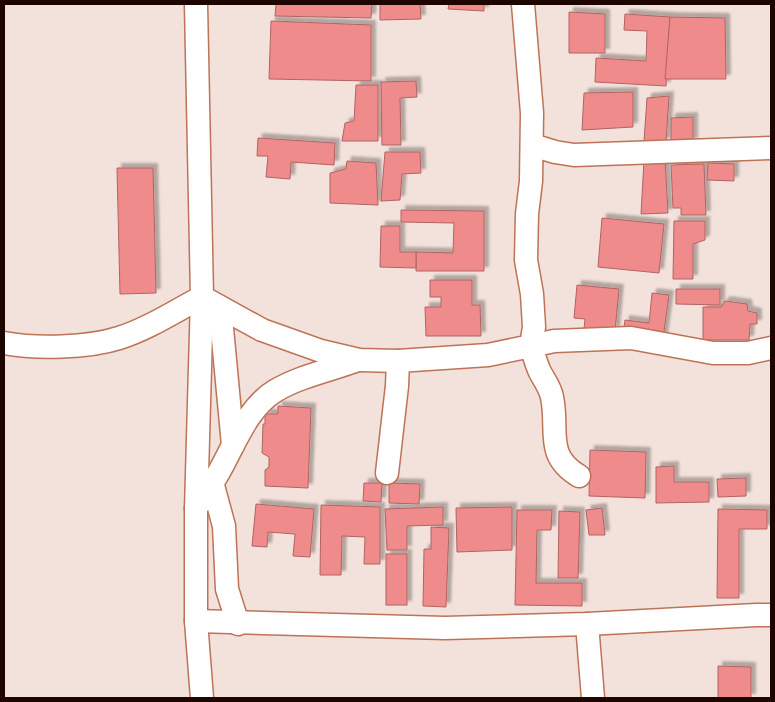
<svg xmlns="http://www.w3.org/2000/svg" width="775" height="702" viewBox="0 0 775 702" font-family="Lato,sans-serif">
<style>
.building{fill:#ef8b8a;stroke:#b26262;filter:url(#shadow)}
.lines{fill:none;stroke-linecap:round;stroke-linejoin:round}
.street-casing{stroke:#be7357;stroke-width:25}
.street{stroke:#fff;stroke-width:22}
</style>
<defs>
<filter id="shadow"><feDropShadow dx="4.5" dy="-4.5" stdDeviation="1" flood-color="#0004"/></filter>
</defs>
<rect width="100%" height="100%" fill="#f3e2db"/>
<g class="building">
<path d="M276,4h96l-1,14 -96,-2z"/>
<path d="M380,4h40l1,15 -41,1z"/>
<path d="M449,4h35v7l-36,-2z"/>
<path d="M569,12l36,2v39h-36z"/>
<path d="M625,14l45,3 -4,69 -71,-4 1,-24 50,3 1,-30 -23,-1z"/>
<path d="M670,17l55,1 1,61h-61z"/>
<path d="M271,21l100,4v56l-102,-2z"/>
<path d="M416,81l1,16 -17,1 1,47h-19l-1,-63z"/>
<path d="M356,85h22v56h-36l3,-18 9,-2z"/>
<path d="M633,92v35l-51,3 2,-37z"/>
<path d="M669,96l-3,46 -22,-1 3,-43z"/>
<path d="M693,117v25l-22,2v-26z"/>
<path d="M258,138l77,5 -1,22 -43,-3 -1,17 -24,-2 2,-21h-11z"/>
<path d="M385,152h35l1,21 -19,1 -2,26 -19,1z"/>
<path d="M665,159l3,54 -27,1 3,-54z"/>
<path d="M347,161l29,2 2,42 -48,-2v-30l16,-4z"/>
<path d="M708,163l26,1v17l-27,-1z"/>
<path d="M704,164l2,51h-25v-7h-8l-2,-43z"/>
<path d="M117,168h36l3,125 -36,1z"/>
<path d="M401,210l83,1v60h-68v-19l37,1 1,-30 -53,-1z"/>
<path d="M602,218l62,6 -5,49 -61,-6z"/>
<path d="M674,221h31v19l-12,4v35h-20z"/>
<path d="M381,226h19v26h16v16l-36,-1z"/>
<path d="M430,280h42v25h8l1,31h-55l-1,-29h16v-10h-11z"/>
<path d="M577,285l42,4 -4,42 -31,-2 1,-10 -11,-1z"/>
<path d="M676,289h44v16l-44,-1z"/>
<path d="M652,293l17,2 -6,44 -40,-5 2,-14 24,3z"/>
<path d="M725,301l22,3 1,7 9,2v11h-7l-1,16h-46v-33h18z"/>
<path d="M278,406l33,2 -3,80 -43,-2v-16l4,-3v-10l-7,-4 1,-29h2v-10h13z"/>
<path d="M590,450l56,2 -1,46 -56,-2z"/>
<path d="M674,466v16h35v20l-53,1v-36z"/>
<path d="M746,478v18l-28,1 -1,-18z"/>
<path d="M364,483h18l-1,19 -18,-1z"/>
<path d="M389,483l31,1 -1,20 -30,-1z"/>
<path d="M256,504l58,5 -4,48 -17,-1 2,-22 -27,-2 -1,15 -15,-1z"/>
<path d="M321,505l59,2v57h-16l1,-27 -23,-1 -1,39h-21z"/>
<path d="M443,507v18l-36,1v24h-20l-2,-41z"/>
<path d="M512,507v43l-55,2 -1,-44z"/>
<path d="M602,508l3,27h-16l-3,-25z"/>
<path d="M718,509l49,1v19h-28v69h-22z"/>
<path d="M517,510h35l-1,20h-14l-1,53h46v23l-67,-1z"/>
<path d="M559,511l21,1 -2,66h-20z"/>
<path d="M431,527l18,1 -3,79 -23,-1 1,-57h7z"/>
<rect x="386" y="554" width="21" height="51"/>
<path d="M718,666l33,1v31h-33z"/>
</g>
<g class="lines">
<defs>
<g id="street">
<path d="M196,4l6,293 -6,212v112l6,77"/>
<path d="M532,145l23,7 19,3 197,-7"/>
<path d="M220,307l13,138"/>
<path d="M4,343c32,6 84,5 115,-5 29,-9 56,-27 83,-41l60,33 59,21 38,9 39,1 90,-6 43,-9 3,-19 -2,-33 -6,-34 1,-46 4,-33 1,-68 -9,-109"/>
<path d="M387,473l10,-87 1,-25"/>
<path d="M579,476c-35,-21 -20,-46 -27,-79 -2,-10 -8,-17 -12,-25 -4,-8 -6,-17 -9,-26l23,-5 77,-3 82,15h35l23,-5"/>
<path d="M212,482l12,44 3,63 11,35"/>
<path d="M196,508c8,-12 16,-24 23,-36 16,-28 28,-64 56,-81 25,-15 56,-21 83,-31"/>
<path d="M196,621l249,7 142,-4 169,-9h15"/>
<path d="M587,624l6,74"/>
</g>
</defs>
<use href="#street" class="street-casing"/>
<use href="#street" class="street"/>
</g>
<rect width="775" height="702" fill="none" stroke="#1f0500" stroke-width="10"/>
</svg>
